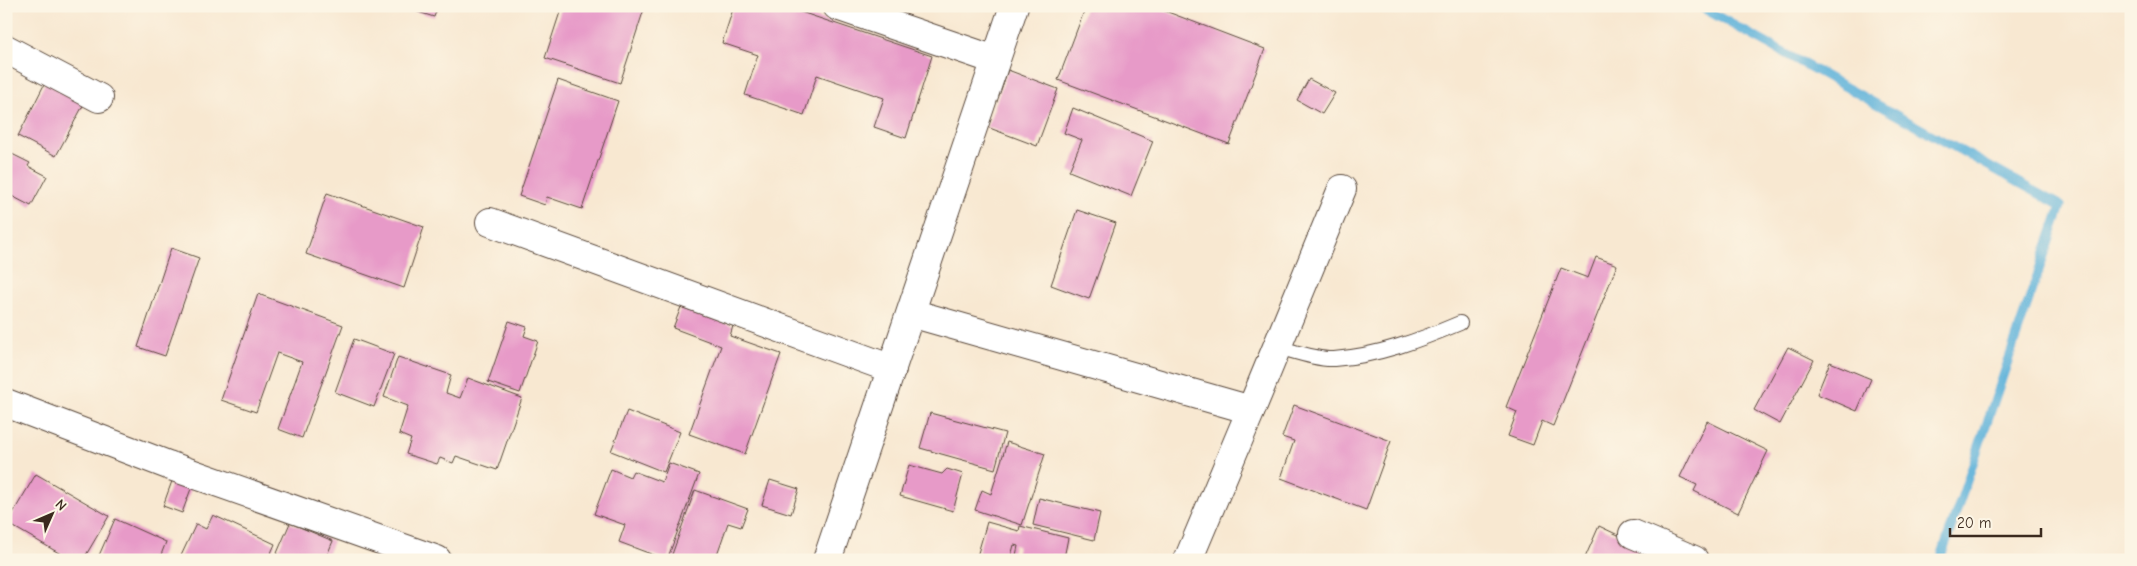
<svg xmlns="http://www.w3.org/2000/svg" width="2137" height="566" viewBox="0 0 2137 566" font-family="'Comic Neue',sans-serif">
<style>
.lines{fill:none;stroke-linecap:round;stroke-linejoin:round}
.stream{stroke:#5fb2da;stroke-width:9}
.building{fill:#e79ac8}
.lane-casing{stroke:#574639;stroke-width:16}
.street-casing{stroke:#574639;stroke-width:30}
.lane{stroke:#fff;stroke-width:14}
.street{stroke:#fff;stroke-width:28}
</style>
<rect width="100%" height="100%" fill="#fcf5e5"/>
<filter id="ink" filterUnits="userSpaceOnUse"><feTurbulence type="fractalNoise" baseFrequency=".02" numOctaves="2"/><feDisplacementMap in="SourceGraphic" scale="10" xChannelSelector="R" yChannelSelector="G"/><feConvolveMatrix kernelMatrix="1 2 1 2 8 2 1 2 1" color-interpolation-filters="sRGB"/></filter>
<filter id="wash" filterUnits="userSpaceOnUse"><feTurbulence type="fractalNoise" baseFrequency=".0096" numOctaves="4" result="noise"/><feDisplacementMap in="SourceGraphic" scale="20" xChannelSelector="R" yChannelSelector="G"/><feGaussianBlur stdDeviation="1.12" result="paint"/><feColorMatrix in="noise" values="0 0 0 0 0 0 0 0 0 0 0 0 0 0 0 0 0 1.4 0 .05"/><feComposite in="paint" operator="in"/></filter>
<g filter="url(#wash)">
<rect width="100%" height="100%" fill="#f8e8d1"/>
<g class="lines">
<path class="stream" d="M1699,6l362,200 -121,354"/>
</g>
<g id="blocks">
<g class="building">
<path d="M399,6h39l-4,11z"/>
<path d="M562,6h83l-25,77 -75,-25z"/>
<path d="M734,6h49l149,50 -26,82 -32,-11 10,-29 -67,-23 -13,40 -59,-20 13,-40 -36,-12z"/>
<path d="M1086,6h66l113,43 -36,95 -171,-64z"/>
<path d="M1008,70l50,19 -21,57 -50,-19z"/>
<path d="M47,79l39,21 -30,56 -38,-20z"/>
<path d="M1309,79l26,14 -13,21 -25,-14z"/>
<path d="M558,80l60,21 -36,108 -35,-12 -2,8 -26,-9z"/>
<path d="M1073,108l80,33 -22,55 -62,-25 13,-31 -18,-7z"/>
<path d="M6,151l24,12 -2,3 19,10 -16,30 -25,-13z"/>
<path d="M327,193l97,34 -20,61 -98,-34z"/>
<path d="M1077,210l39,13 -27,76 -38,-14z"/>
<path d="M171,248l28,10 -34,98 -27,-9z"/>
<path d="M1596,257l21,8 -64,161 -11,-5 -9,24 -25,-9 9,-24 -11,-5 55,-139 27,10z"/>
<path d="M258,294l85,31 -41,113 -24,-9 24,-67 -25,-9 -21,59 -35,-12z"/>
<path d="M681,307l52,19 -3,10 51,18 -36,100 -56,-20 32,-88 -48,-18z"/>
<path d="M509,321l18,6 -3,9 14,5 -18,52 -32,-11z"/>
<path d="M354,339l40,15 -20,53 -39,-15z"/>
<path d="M1788,347l26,13 -34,64 -26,-14z"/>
<path d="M398,357l53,18 -5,18 14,5 8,-20 54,20 -25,72 -41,-14 -3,7 -13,-5 -3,6 -31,-10 5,-15 -12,-5 9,-28 -24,-9z"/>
<path d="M1830,362l41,17 -14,32 -40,-17z"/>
<path d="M1294,405l97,36 -25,69 -85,-32 13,-37 -12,-4z"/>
<path d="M627,411l53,21 -16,40 -53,-21z"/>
<path d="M930,413l75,20 -10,36 -75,-21z"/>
<path d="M1707,421l61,30 -30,62 -44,-22 3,-6 -17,-8z"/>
<path d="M1007,442l38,12 -23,71 -47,-15 7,-20 9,4z"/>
<path d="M669,463l30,11 -32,86 -48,-18 6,-17 -31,-11 17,-45 19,8 3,-6 29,11z"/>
<path d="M909,465l33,9 5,-5 16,5 -10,37 -53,-15z"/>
<path d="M176,470l19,8 -13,35 -19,-7z"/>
<path d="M36,474l73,42 -26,44h-12l-64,-37z"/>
<path d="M770,480l29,9 -8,25 -29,-9z"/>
<path d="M695,490l53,19 -7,18 -13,-4 -13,37h-45z"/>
<path d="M1039,498l61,15 -6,27 -61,-15z"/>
<path d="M213,515l62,29 -7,16h-89l17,-36 10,5z"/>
<path d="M115,519l51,23 -7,18h-62z"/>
<path d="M987,522l32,9 1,-5 48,12 -4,20 -12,-3 -1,5h-36l3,-14 -4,-1 -4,15h-34z"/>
<path d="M290,523l43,18 -8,19h-51z"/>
<path d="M1599,526l72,34h-87z"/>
</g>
</g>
</g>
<g filter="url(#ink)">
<use href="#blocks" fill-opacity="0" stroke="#574639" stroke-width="1"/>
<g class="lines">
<defs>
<path id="lane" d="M1277,347c16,4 41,13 57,12 43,-3 86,-19 126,-36"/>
<g id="street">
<path d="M837,6l158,54"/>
<path d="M6,49l93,49"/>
<path d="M490,222l402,147"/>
<path d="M911,313l340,97 -63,150"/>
<path d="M6,403l162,62 269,95"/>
<path d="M1251,410l91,-221"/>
<path d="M1633,534l61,26"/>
<path d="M827,560l187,-554"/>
</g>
</defs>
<use href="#lane" class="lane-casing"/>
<use href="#street" class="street-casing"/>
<use href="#lane" class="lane"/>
<use href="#street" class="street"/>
</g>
</g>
<rect width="2137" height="566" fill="none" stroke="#fcf5e5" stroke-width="25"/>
<g transform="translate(52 514) rotate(45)" stroke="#fcf5e5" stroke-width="4" paint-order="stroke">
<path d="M0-4L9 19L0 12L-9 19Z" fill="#3b2a1e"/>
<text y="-8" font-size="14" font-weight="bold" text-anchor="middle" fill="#3b2a1e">N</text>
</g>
<path d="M1950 528v8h91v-8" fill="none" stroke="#3b2a1e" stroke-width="2.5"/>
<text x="1957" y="528" font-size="15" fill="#3b2a1e" stroke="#fcf5e5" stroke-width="4" paint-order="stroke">20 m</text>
</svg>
